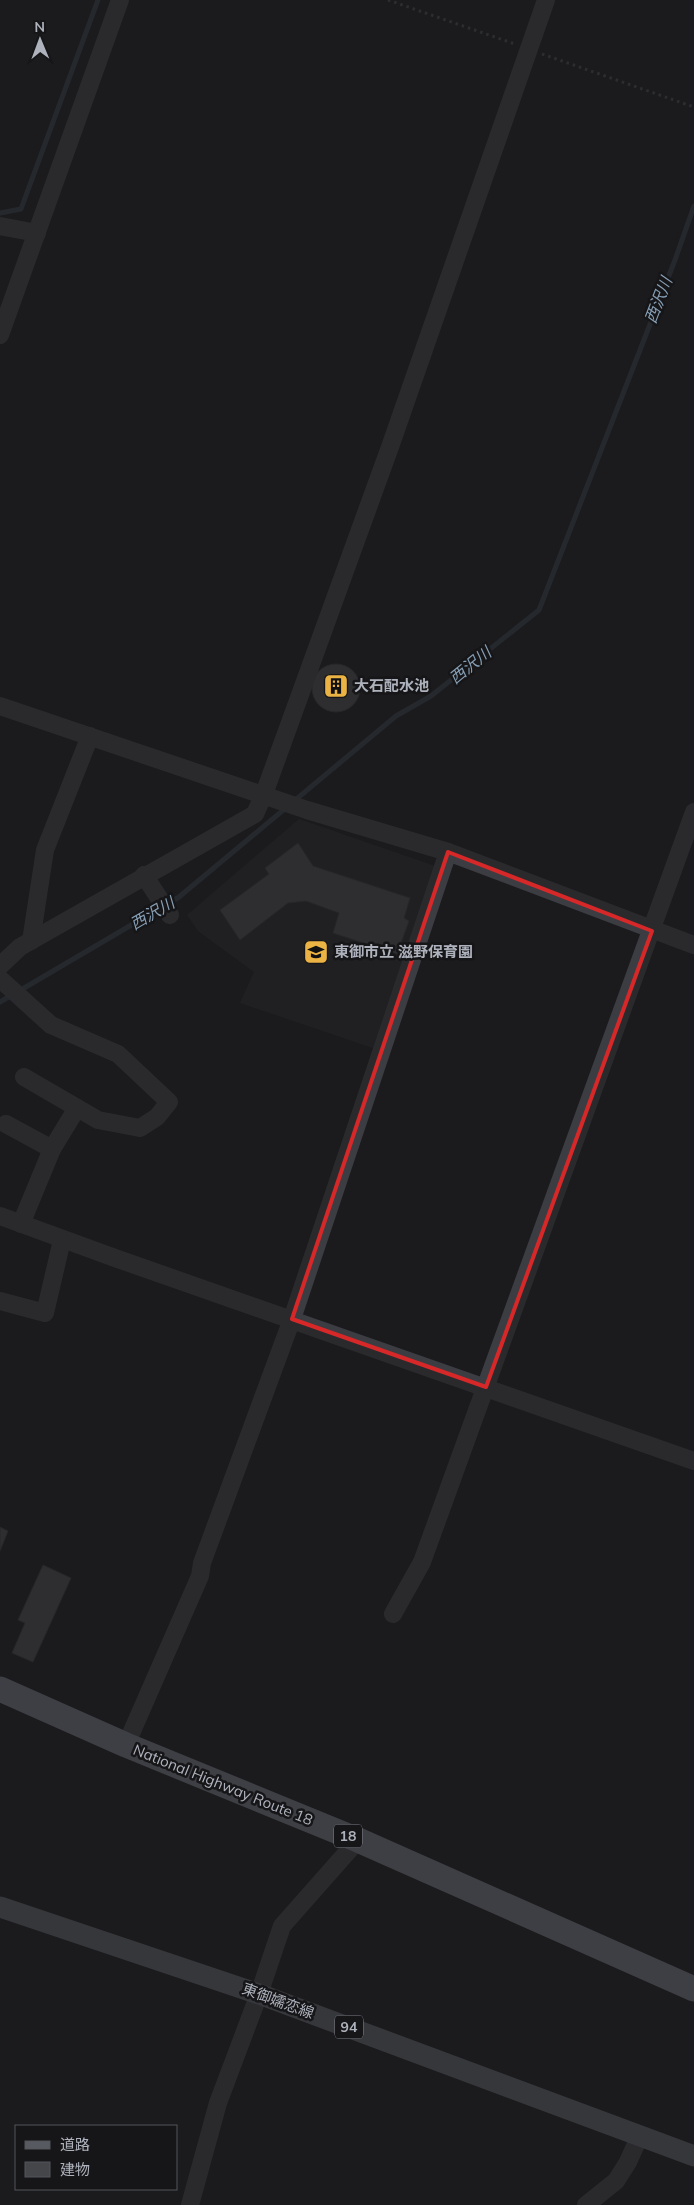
<svg xmlns="http://www.w3.org/2000/svg" width="694" height="2205" viewBox="0 0 694 2205" font-family="Mulish,'Noto Sans JP',sans-serif">
<style>
.built{fill:#27272a}
.lines{fill:none;stroke-linecap:round;stroke-linejoin:round}
.stream{stroke:#313a41;stroke-width:5}
.building{fill:#45464a;stroke:#353539}
.path{stroke:#424449;stroke-width:3;stroke-dasharray:2.5 4;stroke-linecap:butt}
.minor{stroke:#3c3d42;stroke-width:18}
.major{stroke:#585a61;stroke-width:21}
.highway{stroke:#686b73;stroke-width:25}
.marked{fill:none;stroke:#d62828;stroke-width:4;stroke-linejoin:round}
.labels{text-anchor:middle;stroke-width:5;stroke-linejoin:round;paint-order:stroke}
.shield{fill:#161618;stroke:#80838b;stroke-width:1}
.shield-label{font-size:14px;font-weight:bold;fill:#aeb2bc}
.poi-label{font-size:15px;font-weight:bold;fill:#aeb2bc;stroke:#161618;text-anchor:start}
.street-label{font-size:15px;fill:#aeb2bc;stroke:#161618}
.water-label{font-size:16px;font-style:italic;fill:#879fb5;stroke:#161618}
</style>
<rect width="100%" height="100%" fill="#1b1b1d"/>
<path class="built" d="M299,819l136,47 -62,182 -133,-45 14,-31 -56,-41 -11,-16z"/>
<g class="lines">
<g class="stream">
<path d="M0,213l21,-4 77,-209"/>
<path d="M294,801l102,-85 35,-20 108,-86 136,-350 19,-54"/>
<path d="M19,991l160,-94 108,-90"/>
<path d="M0,1002l12,-7"/>
</g>
</g>
<g class="building">
<circle cx="336" cy="688" r="24"/>
<path d="M298,843l15,23 97,32 -6,20 5,3 -12,33 -64,-21 6,-20 -33,-12 -18,2 -48,37 -20,-30 49,-36 -4,-6z"/>
<path d="M0,1527l8,4 -8,20z"/>
<path d="M43,1565l28,13 -38,84 -21,-9 13,-30 -7,-3z"/>
</g>
<g class="lines">
<g class="path">
<path d="M388,0l127,44"/>
<path d="M542,54l152,53"/>
</g>
<g class="minor">
<path d="M0,226l37,7"/>
<path d="M0,335l120,-335"/>
<path d="M0,706l307,104 141,42 246,93"/>
<path d="M144,875l26,40"/>
<path d="M31,941l14,-91 45,-114"/>
<path d="M0,966l20,-19 235,-133 9,-20 126,-347 156,-447"/>
<path d="M0,979l51,46 67,29 51,48 -12,15 -17,11 -42,-8 -74,-43"/>
<path d="M6,1124l46,25"/>
<path d="M0,1216l115,42 579,203"/>
<path d="M21,1224l31,-75 25,-41"/>
<path d="M0,1301l45,12 17,-73"/>
<path d="M393,1614l29,-52 272,-750"/>
<path d="M126,1745l74,-169 2,-13 90,-244 156,-467"/>
<path d="M190,2205l28,-102 41,-109 23,-68 76,-86"/>
<path d="M586,2205l30,-24 12,-19 12,-27"/>
</g>
<path class="major" d="M0,1907l259,87 435,162"/>
<path class="highway" d="M0,1689l126,56 232,95 336,149"/>
</g>
<path d="M0 0H694V2205H0ZM448,852l204,79 -166,456 -194,-68z" fill="#1b1b1d" fill-opacity=".55" fill-rule="evenodd"/>
<path class="marked" d="M448,852l204,79 -166,456 -194,-68z"/>
<defs>
<symbol id="building-square" viewBox="-11 -11 22 22"><rect x="-9" y="-9" width="18" height="18" rx="4" fill="#ebb344" stroke="#161618"/><path d="M-4-6H4V6H1V3H-1V6H-4ZM-2.5-4.3h1.7v1.8h-1.7ZM.8-4.3h1.7v1.8H.8ZM-2.5-1h1.7V.8h-1.7ZM.8-1h1.7V.8H.8Z" fill="#111"/></symbol>
<symbol id="school-square" viewBox="-11 -11 22 22"><rect x="-9" y="-9" width="18" height="18" rx="4" fill="#ebb344" stroke="#161618"/><path d="M0-5L7-2L0 1L-7-2ZM-4 1L0 2.5L4 1V4Q0 6-4 4Z" fill="#111"/></symbol>
</defs>
<g fill-rule="evenodd">
<use href="#building-square" x="322" y="672" width="28" height="28"/>
<use href="#school-square" x="302" y="938" width="28" height="28"/>
</g>
<g class="labels">
<g class="shield">
<rect x="334" y="1824.5" width="28" height="23" rx="4"/>
<rect x="335" y="2015.5" width="28" height="23" rx="4"/>
</g>
<g class="shield-label">
<text x="348" y="1841">18</text>
<text x="349" y="2032">94</text>
</g>
<g class="poi-label">
<text x="354" y="691">大石配水池</text>
<text x="334" y="957">東御市立 滋野保育園</text>
</g>
<g class="street-label">
<text transform="translate(223 1785) rotate(22)" y="5">National Highway Route 18</text>
<text transform="translate(278 2001) rotate(20)" y="5">東御嬬恋線</text>
</g>
<g class="water-label">
<text transform="translate(658 300) rotate(-69)" y="6">西沢川</text>
<text transform="translate(470 665) rotate(-39)" y="6">西沢川</text>
<text transform="translate(152 913) rotate(-30)" y="6">西沢川</text>
</g>
</g>
<rect x="15" y="2125" width="162" height="65" fill="#161618" stroke="#53545a"/>
<rect x="25" y="2141" width="25" height="8" fill="#585a61" stroke="#53545a"/>
<text x="60" y="2150" font-size="15" fill="#aeb2bc">道路</text>
<rect x="25" y="2162" width="25" height="15" fill="#45464a" stroke="#53545a"/>
<text x="60" y="2175" font-size="15" fill="#aeb2bc">建物</text>
<g transform="translate(40 40) rotate(359)" stroke="#161618" stroke-width="4" paint-order="stroke">
<path d="M0-4L9 19L0 12L-9 19Z" fill="#aeb2bc"/>
<text y="-8" font-size="14" font-weight="bold" text-anchor="middle" fill="#aeb2bc">N</text>
</g>
</svg>
